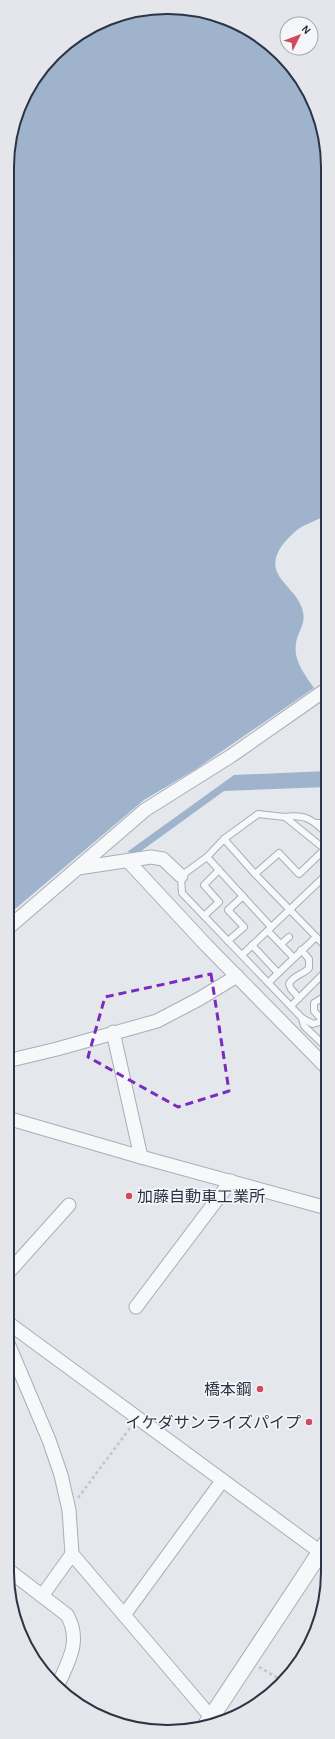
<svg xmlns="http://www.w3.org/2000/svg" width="335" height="1739" viewBox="0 0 335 1739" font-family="'Alegreya Sans','Noto Sans JP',sans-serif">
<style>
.water{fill:#9fb4cc}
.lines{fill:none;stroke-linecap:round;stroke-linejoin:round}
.service-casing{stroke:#a9aeb7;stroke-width:8}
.minor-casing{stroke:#a9aeb7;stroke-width:15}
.tertiary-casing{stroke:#a9aeb7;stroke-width:18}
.path{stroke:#c2c5cb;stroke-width:2.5;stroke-dasharray:3 3;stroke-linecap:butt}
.service{stroke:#f7f8fa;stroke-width:6}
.minor{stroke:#f7f8fa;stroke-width:13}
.tertiary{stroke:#f7f8fa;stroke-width:16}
.marked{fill:none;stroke:#7b2cbf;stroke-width:3;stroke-dasharray:8 5;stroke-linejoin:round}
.poi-dot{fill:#d1495b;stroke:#f4f6f9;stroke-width:1.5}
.labels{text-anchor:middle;stroke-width:3.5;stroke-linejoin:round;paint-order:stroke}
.poi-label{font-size:16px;fill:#2b3445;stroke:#f4f6f9;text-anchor:end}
.rim{fill:none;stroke:#2b3445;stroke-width:2}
</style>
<rect width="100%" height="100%" fill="#e4e7ec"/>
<g class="water">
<path d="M188,8l51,16 42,30 31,43 16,60 -1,358c-9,5 -22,9 -30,15 -12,10 -28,27 -19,44 7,13 22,22 25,38 3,13 -6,20 -7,32 -3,16 9,31 18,44l-118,81 -52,31 -136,115v-768l20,-60 42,-47 56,-27z"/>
<path d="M327,771v16l-103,4 -87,63 -10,-2 107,-77z"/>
</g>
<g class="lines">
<defs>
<g id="service">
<path d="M285,817c21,-3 28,3 42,17"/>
<path d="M316,823h11"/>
<path d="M224,839l31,35 72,74"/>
<path d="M207,857l64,70"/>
<path d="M255,874l24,-21 20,21 26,-25"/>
<path d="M204,916l15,-14 -15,-17 15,-15"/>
<path d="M268,931l25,26"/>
<path d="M228,941l16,-14 -16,-17 15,-14"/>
<path d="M281,944l8,-7"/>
<path d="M252,945l26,28"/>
<path d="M242,955l85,-81"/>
<path d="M269,982l47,-45"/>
<path d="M299,998l-8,-9 -2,-5c4,-9 14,-9 20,-16v-9l-8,-9"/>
<path d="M291,1006l36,-36"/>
<path d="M327,1017l-4,4 -10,3 -11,-6 -120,-125 -1,-17 26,-19 17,-18 34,-25 27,3 42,34"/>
<path d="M302,1018l2,8 21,20h2"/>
<path d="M323,1021l-9,-10v-8l13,-8"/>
</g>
<g id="minor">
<path d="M128,861l78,84 121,123"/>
<path d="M78,868l73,-11 12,2 18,17"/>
<path d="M8,928l137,-118 86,-54 93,-65 3,-1"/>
<path d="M113,1032l28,125"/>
<path d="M7,1061l50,-12 100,-28 42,-22 38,-23"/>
<path d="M7,1118l134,39 186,51"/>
<path d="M7,1274l62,-69"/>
<path d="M136,1307l95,-126"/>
<path d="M7,1322l320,235"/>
<path d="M7,1341l42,99 12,35 8,35 3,44 -30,42"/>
<path d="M72,1554l139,163"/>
<path d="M7,1569l60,46c15,26 1,47 -10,72"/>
<path d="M124,1615l98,-134"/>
</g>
<path id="tertiary" d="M206,1725l121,-183"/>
</defs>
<use href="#service" class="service-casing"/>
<use href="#minor" class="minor-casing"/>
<use href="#tertiary" class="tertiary-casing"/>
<g class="path">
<path d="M78,1498l52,-70"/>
<path d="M259,1667l24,14"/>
</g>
<use href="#service" class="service"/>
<use href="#minor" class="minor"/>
<use href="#tertiary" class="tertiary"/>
</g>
<path class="marked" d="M211,974l18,117 -51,16 -90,-50 17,-60z"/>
<g class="poi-dot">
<circle cx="129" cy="1196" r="4"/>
<circle cx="260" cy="1389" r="4"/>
<circle cx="309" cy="1422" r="4"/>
</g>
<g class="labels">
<g class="poi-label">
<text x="137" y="1202" text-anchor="start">加藤自動車工業所</text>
<text x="252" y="1395">橋本鋼</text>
<text x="301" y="1428">イケダサンライズパイプ</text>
</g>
</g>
<path d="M0 0H335V1739H0ZM167 14H168A153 153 0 0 1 321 167V1572A153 153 0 0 1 168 1725H167A153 153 0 0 1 14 1572V167A153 153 0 0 1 167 14Z" fill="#e4e6eb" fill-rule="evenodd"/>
<path class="rim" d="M167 14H168A153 153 0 0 1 321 167V1572A153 153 0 0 1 168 1725H167A153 153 0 0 1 14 1572V167A153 153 0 0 1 167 14Z"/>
<g transform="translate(299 36) rotate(48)"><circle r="19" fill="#f4f6f9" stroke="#a4a8b1"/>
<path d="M0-3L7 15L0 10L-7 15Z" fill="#d1495b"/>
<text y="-6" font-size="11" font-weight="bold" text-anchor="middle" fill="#2b3445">N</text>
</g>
</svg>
